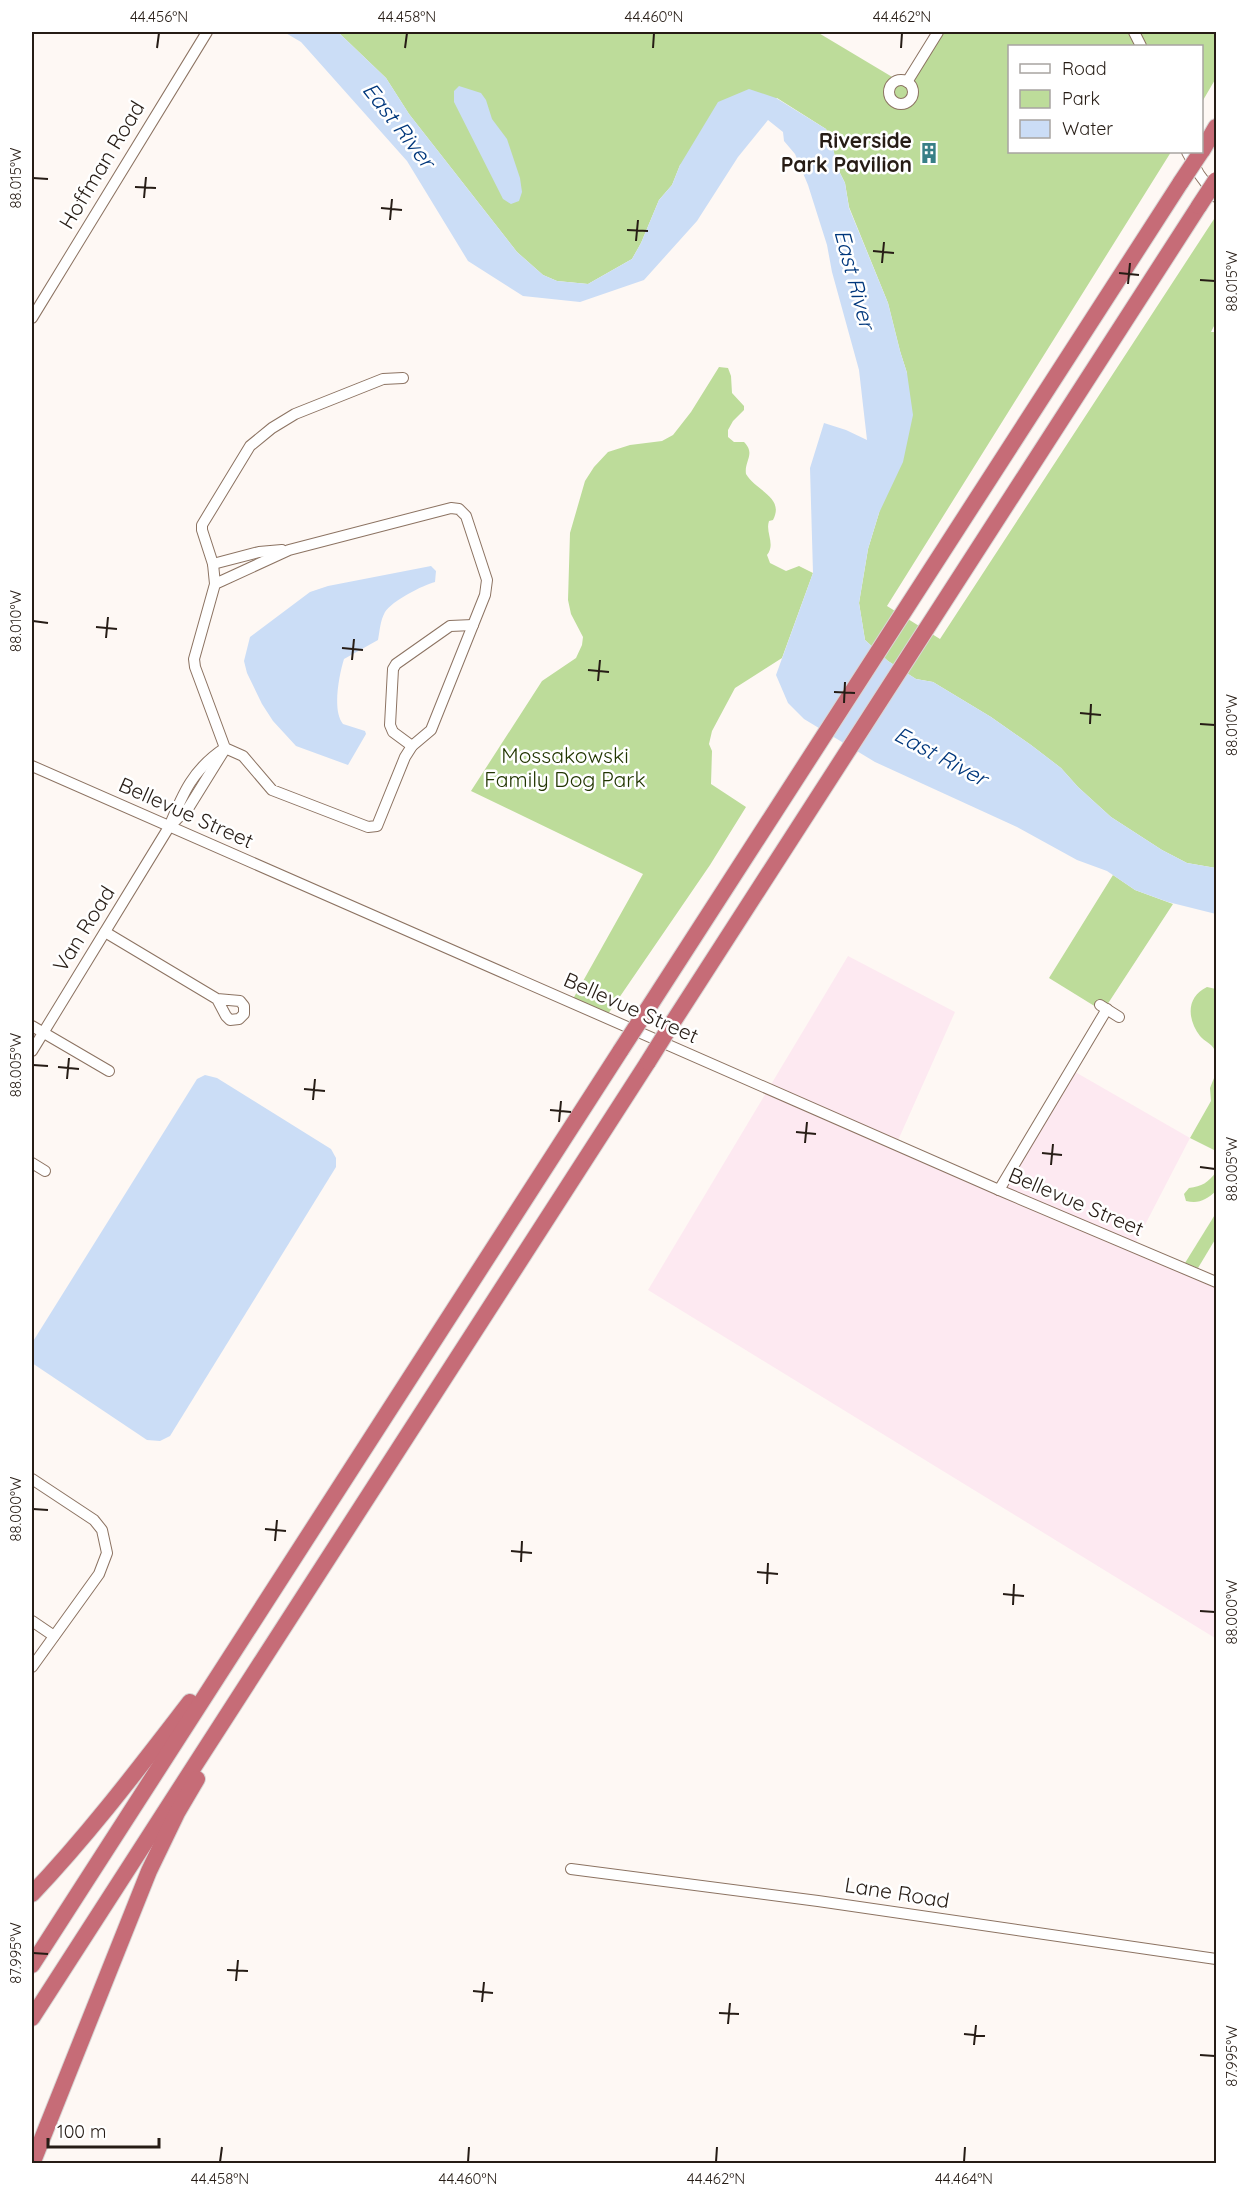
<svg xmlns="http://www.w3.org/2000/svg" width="1248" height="2195" viewBox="0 0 1248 2195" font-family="Quicksand,sans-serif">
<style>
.industrial{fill:#fde9f1}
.green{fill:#bddc9a}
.water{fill:#cbddf6}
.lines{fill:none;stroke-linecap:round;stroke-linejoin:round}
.minor-casing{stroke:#8c7362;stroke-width:12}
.highway-casing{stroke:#d8d6d5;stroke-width:18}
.minor{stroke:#fff;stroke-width:10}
.highway{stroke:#c66c77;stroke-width:16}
.highway-bridge-casing{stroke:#d8d6d5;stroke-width:18;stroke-linecap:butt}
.highway-bridge{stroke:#c66c77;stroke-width:16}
.ticks{fill:none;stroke:#261c15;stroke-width:2}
.labels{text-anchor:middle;stroke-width:5;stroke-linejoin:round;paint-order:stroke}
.poi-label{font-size:21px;font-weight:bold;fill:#261c15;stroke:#fff;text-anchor:end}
.street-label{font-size:21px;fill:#261c15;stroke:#fff}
.park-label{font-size:21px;fill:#223602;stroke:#fff}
.water-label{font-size:22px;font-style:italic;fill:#00377c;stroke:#fff}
.neatline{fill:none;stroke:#261c15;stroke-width:2}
.ticks-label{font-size:15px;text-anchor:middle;fill:#261c15}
</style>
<rect width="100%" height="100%" fill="#fef8f4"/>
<path class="industrial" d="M848,956l107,56 -59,133 103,45 71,-121 120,69 -57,110 83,34 -1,356 -567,-348z"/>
<g class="green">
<path d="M338,32h479l92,55 35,-55h272v46l-14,24v-56h-192v106h161l-284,454 53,33 276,-423v106l-5,10h5v536l-29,-5 -25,-13 -51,-33 -33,-30 -17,-19 -30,-23 -40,-28 -58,-35 -17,-3 -28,-18 -23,-21 -6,-37 9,-54 11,-36 28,-140 -7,-22 -12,-48 -39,-96 -4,-24 -8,-16 -5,-24 -6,-14 -49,-31 -97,67 -8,20 -13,15 -18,43 -9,16 -44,25 -31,-3 -14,-6 -26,-23 -108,-138 -23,-36z"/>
<path d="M719,367l9,1 3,8 1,17 12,13v4l-11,11 -5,9v7l6,5h10c12,12 0,19 2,32 10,17 39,23 27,46l-4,1c-4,12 7,23 -2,34l3,8 16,8 13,-5 14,7 -31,85 -47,30 -23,43 -3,13 3,7 -1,33 35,23 -36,58 -102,149 -35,-15 70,-125 -172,-83 71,-110 34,-23 6,-13 1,-8 -12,-23 -3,-14 2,-67 15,-52 9,-14 14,-15 22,-7 32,-4 11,-6 18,-23z"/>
<path d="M1113,875l22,15 38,14 -66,101 -11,2 -47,-29z"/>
<path d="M1207,987l9,2v70c0,-3 0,-7 -2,-10 -2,-5 -10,-8 -14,-13 -13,-17 -14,-39 7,-49z"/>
<path d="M1216,1073v78l-26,-13 21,-37 -1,-13z"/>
<path d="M1216,1172v19c-10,9 -17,13 -30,10l-2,-7 5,-6c13,-2 19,-5 27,-16z"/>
<path d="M1216,1213v25l-18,30 -13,-5z"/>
</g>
<g class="water">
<path d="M284,32h54l48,46 23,36 108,138 26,23 14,6 31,3 44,-25 9,-16 18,-43 13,-15 8,-20 38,-63 31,-13 27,9 50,31 6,14 5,24 8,16 4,25 39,95 12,48 7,22 6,42 -10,47 -24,51 -11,36 -9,54 6,37 23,21 28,18 17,3 58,35 40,28 30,23 17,19 33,30 51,33 25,13 29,5v46l-48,-12 -33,-12 -28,-19 -30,-11 -60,-33 -142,-65 -71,-43 -16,-16 -12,-28 37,-102 -3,-105 14,-45 22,7 21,10 -8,-70 -27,-98 -5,-27 -19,-60 -13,-31 -11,-13 -1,-9 -15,-12 -30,37 -41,64 -53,59 -64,22 -57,-6 -55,-35 -61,-100 -106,-119z"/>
<path d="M459,86l22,7 5,7 6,19 15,20 13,39 2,14 -3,9 -8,3 -8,-5 -49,-97v-11z"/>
<path d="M431,566l5,5 -1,11c-12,3 -43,19 -50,30 -5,9 -5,18 -7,28l-34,19c-5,16 -12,52 -1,65l22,7 1,3 -18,31 -52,-19 -23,-25 -11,-17 -15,-31 -3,-12 6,-24 60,-45 18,-6z"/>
<path d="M205,1075l12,3 114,71 5,9v9l-166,269 -10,5 -13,-1 -115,-77v-20l165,-264z"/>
</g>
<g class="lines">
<defs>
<g id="minor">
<path d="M1134,32l7,14"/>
<circle cx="901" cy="92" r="12"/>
<path d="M907,82l31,-50"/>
<path d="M1187,152l12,22 17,23"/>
<path d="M32,318l175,-286"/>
<path d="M213,564l46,-12 23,-2"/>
<path d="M215,584l74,-34 162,-42 8,1 7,7 21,64 -2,15 -54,135 -19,16 -7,11 -28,69 -9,1 -96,-37 -29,-34 -18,-8 -30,-81 -1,-8 21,-75 -2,-20 -11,-34v-5l48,-79 22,-18 23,-14 88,-35 20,-1"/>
<path d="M412,746l-19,-14 -3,-7 3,-56 3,-5 54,-38 23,-1"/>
<path d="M32,766l967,424 217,92"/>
<path d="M172,824l17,-17 36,-58"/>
<path d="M105,932l112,67 23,2 4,5v8l-5,5 -9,1 -4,-4 -9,-17"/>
<path d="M1100,1005l19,12"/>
<path d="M32,1026l77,45"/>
<path d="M32,1051l137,-224c14,-34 24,-58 56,-79"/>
<path d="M32,1163l13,8"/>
<path d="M999,1190l108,-181"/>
<path d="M32,1479l62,41 8,10 5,23 -8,21 -67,93"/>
<path d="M32,1621l22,15"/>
<path d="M571,1869l247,32 398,58"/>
</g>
<g id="highway">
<path d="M1202,151l14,-24"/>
<path d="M647,1010l534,-828"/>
<path d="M673,1022l526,-816"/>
<path d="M32,1894c57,-60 107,-126 158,-192"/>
<path d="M32,1965l589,-915"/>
<path d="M32,2018l616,-956"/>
<path d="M32,2164l117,-293 28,-58 20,-34"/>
</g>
</defs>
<use href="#minor" class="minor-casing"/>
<use href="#highway" class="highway-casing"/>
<use href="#minor" class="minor"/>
<use href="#highway" class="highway"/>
<defs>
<g id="highway-bridge">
<path d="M1181,182l20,-30"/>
<path d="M1199,206l17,-26"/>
<path d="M621,1050l26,-40"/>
<path d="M648,1062l25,-40"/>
</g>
</defs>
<use href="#highway-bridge" class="highway-bridge-casing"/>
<use href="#highway-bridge" class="highway-bridge"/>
</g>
<path class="ticks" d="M157,48l2,-15M405,48l2,-15M653,48l1,-15M901,48l1,-15M33,178l15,1M135,187l21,1M144,198l2,-21M381,208l21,2M390,220l2,-21M627,230l21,1M636,241l2,-21M873,251l21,2M882,263l2,-21M1119,273l20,2M1200,280l15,1M1128,284l2,-21M33,621l15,2M96,627l21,2M106,638l2,-21M342,648l21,2M352,660l2,-21M588,670l21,2M598,681l2,-21M834,692l21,1M844,703l1,-21M1080,713l21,2M1090,724l1,-20M1200,724l15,1M33,1065l15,1M58,1067l21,2M67,1079l2,-21M304,1089l21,2M313,1100l2,-21M550,1110l21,2M559,1122l2,-21M796,1132l20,2M805,1143l2,-21M1042,1153l20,2M1051,1165l2,-21M1200,1167l15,2M33,1509l15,1M265,1529l21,2M275,1541l2,-21M511,1551l21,2M521,1562l1,-21M757,1572l21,2M767,1584l1,-21M1003,1594l21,2M1013,1605l1,-21M1200,1611l15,1M33,1953l15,1M227,1970l21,1M236,1981l2,-21M473,1991l20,2M482,2002l2,-20M719,2013l20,1M728,2024l2,-21M964,2034l21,2M974,2045l2,-20M1200,2055l15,1M220,2162l2,-15M468,2162l1,-15M716,2162l1,-15M964,2162l1,-15"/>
<defs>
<symbol id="building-bare" viewBox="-9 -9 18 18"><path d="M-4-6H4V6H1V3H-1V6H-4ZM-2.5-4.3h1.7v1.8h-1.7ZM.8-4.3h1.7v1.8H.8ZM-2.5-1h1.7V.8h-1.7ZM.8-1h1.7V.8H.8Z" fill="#377f86" stroke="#fff" stroke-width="2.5" paint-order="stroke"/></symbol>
</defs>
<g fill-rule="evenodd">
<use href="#building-bare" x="914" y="138" width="30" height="30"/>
</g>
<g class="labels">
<g class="poi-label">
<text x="912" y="148">Riverside<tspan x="912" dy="24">Park Pavilion</tspan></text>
</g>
<g class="street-label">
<text transform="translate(102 165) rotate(-59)" y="7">Hoffman Road</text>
<text transform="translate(186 813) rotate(24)" y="7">Bellevue Street</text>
<text transform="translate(84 929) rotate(-58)" y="7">Van Road</text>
<text transform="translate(631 1008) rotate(24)" y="7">Bellevue Street</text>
<text transform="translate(1076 1202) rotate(23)" y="7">Bellevue Street</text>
<text transform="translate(897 1893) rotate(9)" y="7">Lane Road</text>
</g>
<g class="park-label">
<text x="565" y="763">Mossakowski<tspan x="565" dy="24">Family Dog Park</tspan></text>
</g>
<g class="water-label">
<text transform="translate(399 125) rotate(52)" y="8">East River</text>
<text transform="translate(855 279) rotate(75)" y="8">East River</text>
<text transform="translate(941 756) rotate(28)" y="8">East River</text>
</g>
</g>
<rect width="1248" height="2195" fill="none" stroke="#ffffff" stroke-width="66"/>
<rect x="1008" y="45" width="195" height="108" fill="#ffffff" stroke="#a8a4a1" stroke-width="1.5"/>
<rect x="1020" y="64" width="30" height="9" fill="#ffffff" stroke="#a8a4a1" stroke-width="1.5"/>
<text x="1062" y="75" font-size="18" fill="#261c15">Road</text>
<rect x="1020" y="90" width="30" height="18" fill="#bddc9a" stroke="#a8a4a1" stroke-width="1.5"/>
<text x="1062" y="105" font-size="18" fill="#261c15">Park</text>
<rect x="1020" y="120" width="30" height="18" fill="#cbddf6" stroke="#a8a4a1" stroke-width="1.5"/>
<text x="1062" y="135" font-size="18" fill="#261c15">Water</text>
<path d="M48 2138v9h111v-9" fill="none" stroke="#261c15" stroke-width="3"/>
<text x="57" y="2138" font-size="18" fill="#261c15" stroke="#ffffff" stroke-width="4.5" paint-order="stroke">100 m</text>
<rect x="33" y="33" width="1182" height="2129" class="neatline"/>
<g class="ticks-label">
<text x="159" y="22">44.456°N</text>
<text x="407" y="22">44.458°N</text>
<text x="654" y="22">44.460°N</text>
<text x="902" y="22">44.462°N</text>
<text transform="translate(16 178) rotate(-90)" y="5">88.015°W</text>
<text transform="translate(1232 281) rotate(-90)" y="5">88.015°W</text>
<text transform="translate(16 621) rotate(-90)" y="5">88.010°W</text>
<text transform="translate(1232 725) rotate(-90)" y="5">88.010°W</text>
<text transform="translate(16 1065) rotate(-90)" y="5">88.005°W</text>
<text transform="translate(1232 1169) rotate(-90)" y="5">88.005°W</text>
<text transform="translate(16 1509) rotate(-90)" y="5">88.000°W</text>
<text transform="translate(1232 1612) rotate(-90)" y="5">88.000°W</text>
<text transform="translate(16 1953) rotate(-90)" y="5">87.995°W</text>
<text transform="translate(1232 2056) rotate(-90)" y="5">87.995°W</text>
<text x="220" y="2184">44.458°N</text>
<text x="468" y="2184">44.460°N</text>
<text x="716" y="2184">44.462°N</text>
<text x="964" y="2184">44.464°N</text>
</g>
</svg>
